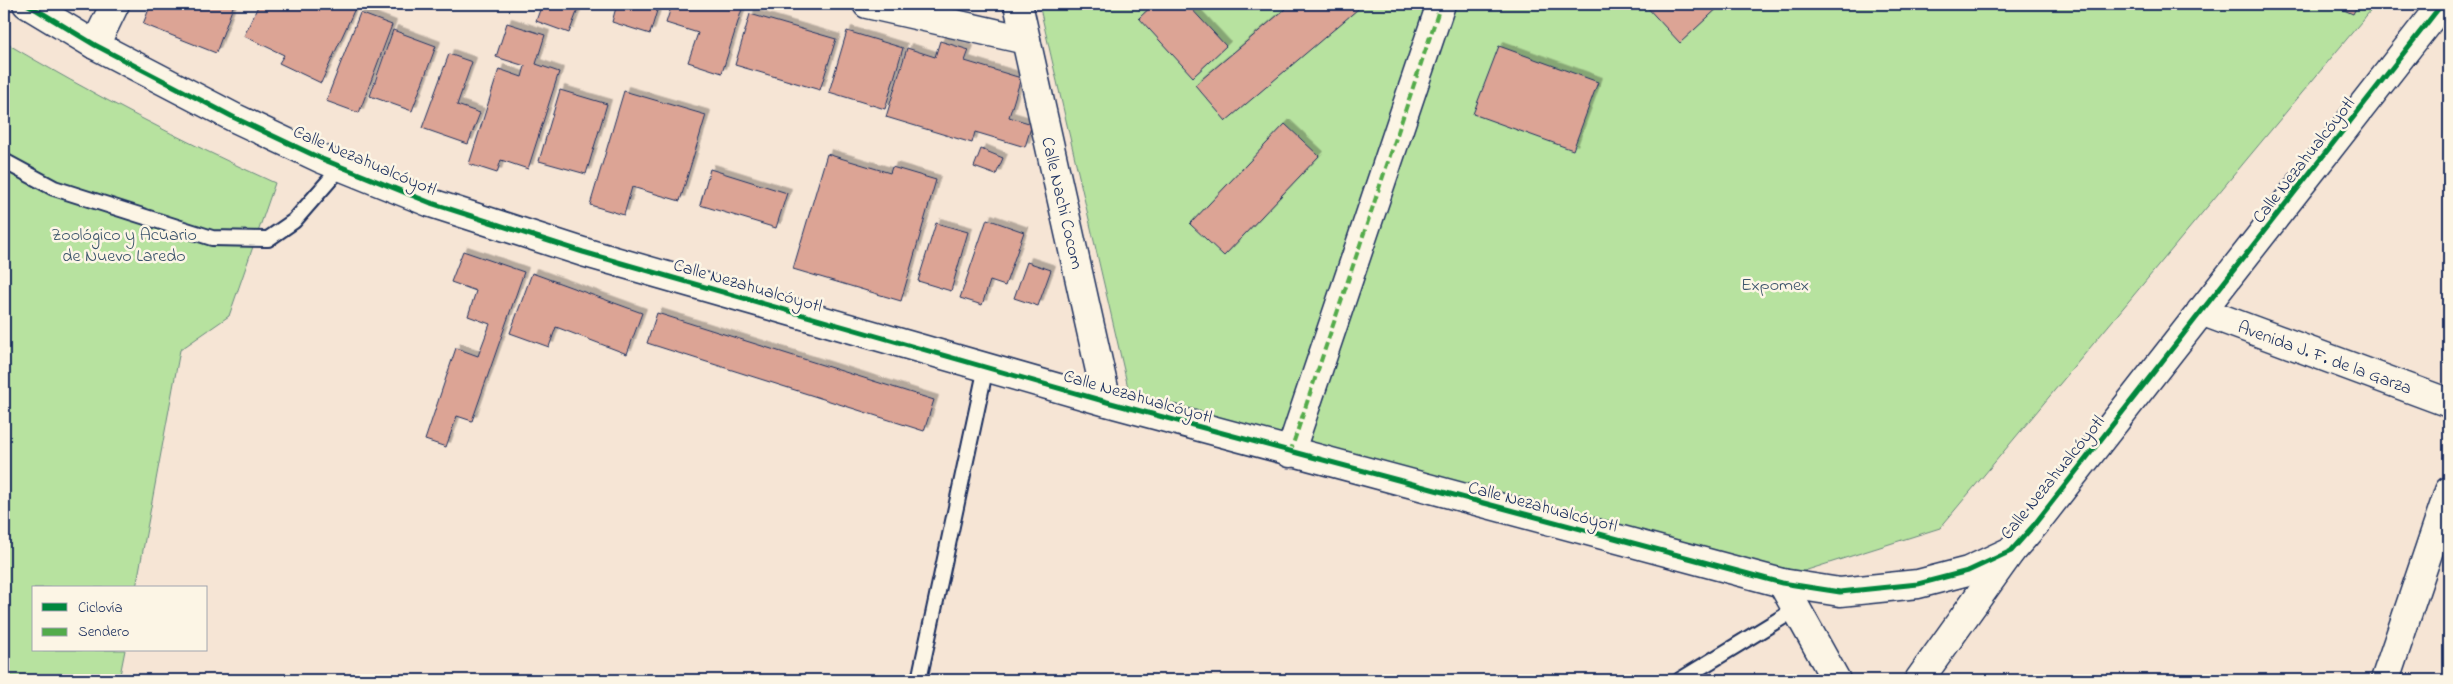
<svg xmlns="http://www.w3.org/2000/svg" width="2453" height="684" viewBox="0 0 2453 684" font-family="'Indie Flower',sans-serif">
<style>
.green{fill:#b7e29f;stroke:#69887e}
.building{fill:#dca495;stroke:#1b2f5e;filter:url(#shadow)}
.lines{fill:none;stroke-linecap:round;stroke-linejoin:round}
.lane-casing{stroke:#1b2f5e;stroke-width:18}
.street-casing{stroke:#1b2f5e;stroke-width:31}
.secondary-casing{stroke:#1b2f5e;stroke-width:31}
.lane{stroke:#fcf5e5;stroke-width:14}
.street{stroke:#fcf5e5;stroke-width:28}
.secondary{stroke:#fcf5e5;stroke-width:28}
.quiet{stroke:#52ab49;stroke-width:4;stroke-dasharray:8 4;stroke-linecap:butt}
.cycleway-casing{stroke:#fcf5e5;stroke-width:8}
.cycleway{stroke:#00873e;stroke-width:5}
.labels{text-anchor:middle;stroke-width:5;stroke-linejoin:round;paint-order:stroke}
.street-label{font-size:18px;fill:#1b2f5e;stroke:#fcf5e5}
.park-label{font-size:18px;fill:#3a536b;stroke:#fcf5e5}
</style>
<defs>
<filter id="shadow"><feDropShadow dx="4.5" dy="-4.5" stdDeviation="0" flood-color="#0004"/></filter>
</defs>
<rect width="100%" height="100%" fill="#f6e5d5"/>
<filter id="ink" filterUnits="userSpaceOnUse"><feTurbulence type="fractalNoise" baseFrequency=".02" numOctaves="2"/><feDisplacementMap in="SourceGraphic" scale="10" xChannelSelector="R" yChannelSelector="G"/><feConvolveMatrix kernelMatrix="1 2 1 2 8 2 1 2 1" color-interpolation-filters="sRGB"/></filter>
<g filter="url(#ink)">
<g class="green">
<path d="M1039,4h1337l-436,524 -155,49 -652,-168z"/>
<path d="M4,42c88,52 178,99 271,141l-46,133 -49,34 -44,238h-102v62h91l-6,30h-115z"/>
</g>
<g class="building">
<path d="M151,4h83l-18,49 -73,-29z"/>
<path d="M259,4h98l-36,79 -42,-20 5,-8 -40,-19z"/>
<path d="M542,4h38l-11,29 -33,-12z"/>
<path d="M617,4h42l-9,30 -38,-12z"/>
<path d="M672,4h54l16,5 -20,64 -34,-11 10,-29 -32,-10z"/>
<path d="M1154,4h33l39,42 -33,31 -54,-59z"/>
<path d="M1291,4h73l-138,117 -31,-36z"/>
<path d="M1644,4h78l-42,39z"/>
<path d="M2330,4h28l-5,10z"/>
<path d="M360,13l32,12 -33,88 -33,-12z"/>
<path d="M750,14l86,25 -16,51 -85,-25z"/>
<path d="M507,23l38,12 -9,29 23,8 -31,97 -27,-9 -4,13 -28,-9 30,-95 23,8 3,-11 -29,-9z"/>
<path d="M393,30l43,16 -24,65 -42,-15z"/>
<path d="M847,31l56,17 -18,61 -56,-17z"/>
<path d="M940,41l29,9 -4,11 56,17 -12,39 23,7 -7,23 -50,-15 -3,11 -86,-26 21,-69 28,9z"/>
<path d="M1499,46l99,36 -25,68 -100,-36z"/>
<path d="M449,54l23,8 -15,43 23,8 -12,31 -46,-16z"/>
<path d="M560,90l47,14 -21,70 -47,-13z"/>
<path d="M624,91l82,24 -26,86 -48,-14 -8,28 -34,-10z"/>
<path d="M1285,124l34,32 -95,100 -34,-32z"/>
<path d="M981,149l22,9 -7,17 -22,-8z"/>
<path d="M827,154l63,19 2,-6 44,13 -35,121 -108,-32z"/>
<path d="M710,169l77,24 -11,35 -76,-23z"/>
<path d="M987,219l37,13 -19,54 -15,-5 -8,24 -22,-7z"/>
<path d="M936,223l32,9 -17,59 -33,-10z"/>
<path d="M463,251l61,21 -52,149 -15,-5 -11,31 -21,-7 31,-92 22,8 12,-32 -22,-8 8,-25 -25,-9z"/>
<path d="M1027,262l24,8 -13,36 -24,-8z"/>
<path d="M532,273l110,40 -15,41 -71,-27 -7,20 -39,-14z"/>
<path d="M657,313l277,87 -10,31 -277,-88z"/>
</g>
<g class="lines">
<defs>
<g id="lane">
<path d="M4,161l50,27 158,50 56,1 26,-18 47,-54"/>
<path d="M919,680l67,-313"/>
<path d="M1680,680l116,-71"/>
</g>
<g id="street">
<path d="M867,4l159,36"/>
<path d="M1018,4l89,398"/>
<path d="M95,45l20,-41"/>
<path d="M2201,311l248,92"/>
<path d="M1290,453l151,-449"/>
<path d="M1782,583l54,97"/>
<path d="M1919,680l92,-129"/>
<path d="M2385,680l64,-189"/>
</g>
<path id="secondary" d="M27,4l68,41 140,73 87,41 109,44 152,49 524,150 675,181 58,9 78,-8 50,-13 43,-20 23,-26 408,-521"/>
</defs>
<use href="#lane" class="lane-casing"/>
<use href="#street" class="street-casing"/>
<use href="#secondary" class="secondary-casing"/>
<use href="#lane" class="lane"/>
<use href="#street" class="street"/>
<use href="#secondary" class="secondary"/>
<path class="quiet" d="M1290,453l151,-449"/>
<defs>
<path id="cycleway" d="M27,4l68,41 140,73 87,41 109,44 152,49 524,150 675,181 58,9 78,-8 50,-13 43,-20 23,-26 408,-521"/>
</defs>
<use href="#cycleway" class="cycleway-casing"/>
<use href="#cycleway" class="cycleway"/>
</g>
</g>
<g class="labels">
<g class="street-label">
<text transform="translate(365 160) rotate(23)" y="6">Calle Nezahualcóyotl</text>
<text transform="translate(2303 160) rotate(-52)" y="6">Calle Nezahualcóyotl</text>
<text transform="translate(1063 203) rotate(77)" y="6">Calle Nachi Cocom</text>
<text transform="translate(748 285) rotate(16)" y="6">Calle Nezahualcóyotl</text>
<text transform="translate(2325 357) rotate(20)" y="6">Avenida J. F. de la Garza</text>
<text transform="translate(1138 396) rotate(16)" y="6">Calle Nezahualcóyotl</text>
<text transform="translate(2052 477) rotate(-51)" y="6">Calle Nezahualcóyotl</text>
<text transform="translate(1543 506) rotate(15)" y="6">Calle Nezahualcóyotl</text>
</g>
<g class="park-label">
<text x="124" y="240">Zoológico y Acuario<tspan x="124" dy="21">de Nuevo Laredo</tspan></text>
<text x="1775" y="290">Expomex</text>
</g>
</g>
<rect width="2453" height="684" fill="none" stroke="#fcf5e5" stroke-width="20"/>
<rect x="10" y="10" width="2433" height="664" fill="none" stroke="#1b2f5e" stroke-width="2" filter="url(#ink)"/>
<rect x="32" y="586" width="175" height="65" fill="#fcf5e5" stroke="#a2a6af"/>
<rect x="42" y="603" width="25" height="8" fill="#00873e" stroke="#a2a6af"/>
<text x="78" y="612" font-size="15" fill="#1b2f5e">Ciclovía</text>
<rect x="42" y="628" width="25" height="8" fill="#52ab49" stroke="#a2a6af"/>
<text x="78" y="636" font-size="15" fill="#1b2f5e">Sendero</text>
</svg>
